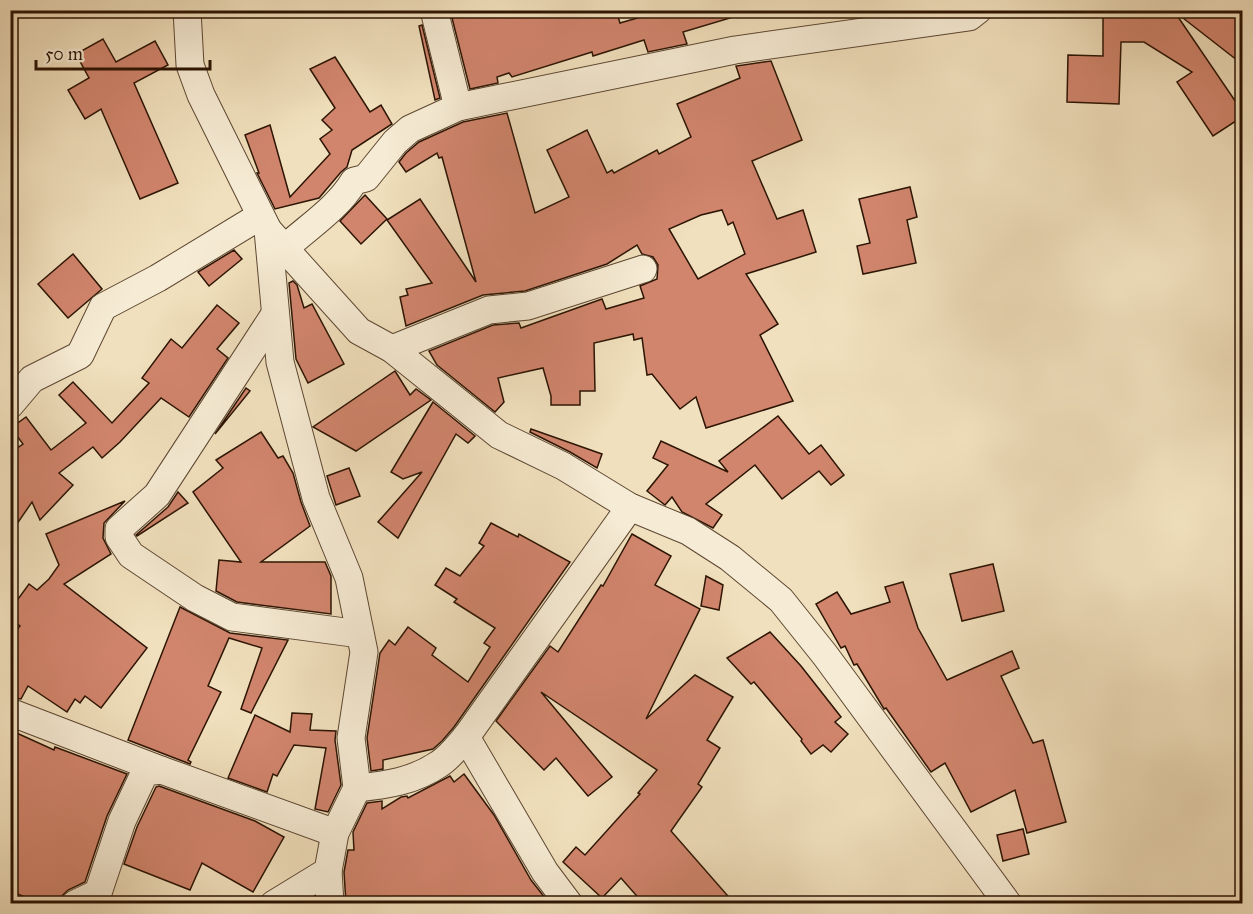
<svg xmlns="http://www.w3.org/2000/svg" width="1253" height="914" viewBox="0 0 1253 914" font-family="'IM FELL Great Primer',serif">
<style>
.building{fill:#d1856d;stroke:#2c1403;stroke-width:1.5;fill-rule:evenodd}
.lines{fill:none;stroke-linecap:round;stroke-linejoin:round}
.minor-casing{stroke:#5d4732;stroke-width:29}
.minor{stroke:#f6ebd4;stroke-width:27}
</style>
<rect width="100%" height="100%" fill="#f1e0bd"/>
<filter id="stains"><feTurbulence type="fractalNoise" baseFrequency=".00333" numOctaves="4"/><feColorMatrix values="0 0 0 0 .2 0 0 0 0 .09 0 0 0 0 .02 0 0 0 .5 -.17"/></filter>
<radialGradient id="worn" r=".72"><stop offset=".6" stop-color="#630" stop-opacity="0"/><stop offset="1" stop-color="#630" stop-opacity=".3"/></radialGradient>
<g class="building">
<path d="M483,10h133l4,13 45,-13h74l1,5 -57,17 4,12 -39,8 -4,-12 -51,16 -1,-4 -80,25 -3,-4 -12,4 1,6 -28,6 -18,-71z"/>
<path d="M1103,10h139v54l-68,-53 68,100v6l-29,19 -36,-54 15,-10 -48,-30h-23l-2,62 -52,-2 1,-47 35,1z"/>
<path d="M422,25l18,73 -5,2 -16,-74z"/>
<path d="M103,39l13,23 39,-21 13,24 -34,18 44,100 -38,16 -39,-90 -16,10 -17,-29 21,-12 -13,-24z"/>
<path d="M335,57l35,55 11,-7 11,19 -40,26 -5,17 -6,5 -22,26 -44,11 -18,-36h2l-14,-38 25,-10 20,72 40,-43 -10,-15 12,-9 -10,-10 13,-12 -25,-39z"/>
<path d="M771,61l31,79 -50,21 25,58 26,-9 13,42 -70,22 32,50 -18,11 33,66 -87,27 -10,-31 -16,12 -28,-35 -5,1 -5,-37 -8,2 -1,-6 -39,9 1,48h-15v14h-29v-9l-8,-28 -45,10 6,24 -9,10 -58,-47 -8,-14 64,-26 26,-2 2,5 81,-29 4,10 38,-11 -4,-12 17,-7 1,-14 -5,-8 -11,-3 -5,-9 -30,19 -82,27 -42,4 -77,31 -6,-29 8,-2 -2,-6 26,-6 -45,-63 33,-21 56,83 -34,-125 -3,1 -2,-5 -31,19 -7,-10 7,-9 13,-11 44,-20 44,-9 28,100 34,-16 -22,-47 40,-20 20,43 5,-3 2,3 43,-23 2,4 32,-17 -14,-33 63,-26 -4,-12zM722,210l6,15 5,-3 12,32 -47,25 -29,-50 32,-14z"/>
<path d="M910,187l7,30 -10,3 9,43 -53,11 -6,-28 13,-3 -11,-44z"/>
<path d="M365,195l22,24 -26,25 -21,-23z"/>
<path d="M234,250l8,9 -33,27 -11,-14z"/>
<path d="M73,254l29,35 -34,29 -30,-34z"/>
<path d="M293,281l4,4 7,23 8,-4 32,60 -36,19 -12,-24 -7,-76z"/>
<path d="M217,305l22,18 -22,26 11,9 -39,59 -28,-19 -41,44 -18,16 -9,-11 -34,26 14,12 -33,35 -8,-18 -22,32v-81l13,-9 -12,-16 15,-11 25,33 35,-27 -27,-28 14,-13 39,41 37,-40 -7,-5 29,-39 11,9z"/>
<path d="M395,371l15,24 6,-6 15,11 -75,51 -43,-24z"/>
<path d="M246,388l4,3 -35,43z"/>
<path d="M433,402l42,34 -7,7 -12,-9 -58,104 -20,-16 44,-50 -19,7 -12,-7z"/>
<path d="M778,416l31,38 12,-9 23,30 -13,10 -12,-14 -37,28 -27,-34 -49,39 16,11 -9,13 -31,-16 -10,-15 -7,8 -18,-14 21,-26 -15,-7 8,-17 67,31 -9,-11z"/>
<path d="M531,429l71,25 -5,14 -27,-16 -40,-20z"/>
<path d="M261,432l17,26 5,-2 10,17 8,29 9,24 -49,36h64l6,14v38l-94,-12 -21,-11 3,-31 22,2 -48,-70 30,-24 -7,-8z"/>
<path d="M349,468l11,28 -24,9 -9,-29z"/>
<path d="M178,492l10,11 -51,33 -1,-1 32,-28z"/>
<path d="M125,501l-21,22 -1,15 8,16 -47,30 83,64 -46,60 -16,-12 -5,7 -5,-4 -8,13 -39,-26 -7,13 -11,-2v-59l10,-12 -10,-7v-9l19,-26 8,6 12,-11 10,-14 -13,-31z"/>
<path d="M491,523l27,14 1,-3 51,28 -116,165 -12,14 -9,8 -50,11v9l-12,2 -4,-33 13,-85 9,-13 6,5 13,-18 28,21 -4,7 36,27 22,-35 -6,-4 11,-15 -41,-26 3,-3 -22,-14 11,-17 14,8 24,-30 -5,-3z"/>
<path d="M632,534l39,22 -16,29 45,24 -54,110 49,-44 38,22 -26,43 13,8 -22,36 4,3 -31,44 63,72h-91l-22,-25 -19,20 -39,-36 13,-15 9,8 55,-61 -2,-1 19,-23 -116,-78 71,85 -24,19 -32,-38 -12,12 -48,-49 54,-75 8,6 43,-67 2,1z"/>
<path d="M993,564l11,47 -42,10 -12,-47z"/>
<path d="M706,576l17,9 -4,25 -18,-4z"/>
<path d="M903,582l15,46 29,52 65,-29 7,17 -18,8 32,67 10,-3 23,82 -39,11 -12,-43 -44,22 -26,-49 -14,9 -45,-64 -2,1 -27,-45 -3,1 -9,-19 -4,2 -25,-44 21,-12 14,22 39,-12 -5,-15z"/>
<path d="M180,607l50,26 58,7 -37,73 -10,-4 21,-61 -33,-10 -21,48 13,6 -33,68 3,2 -1,2 -62,-24z"/>
<path d="M770,632l31,34 40,51 -6,5 13,12 -17,18 -8,-7 -12,9 -10,-13 1,-2 -48,-57 -3,2 -24,-26z"/>
<path d="M292,713l20,1 -2,16 26,1 -1,9 6,45 -13,27 -13,-3 11,-61 -32,-3 -17,31 -4,-2 -6,18 -39,-14 27,-63 35,17z"/>
<path d="M10,730l44,20 1,-3 72,27 -20,42 -22,66 -17,8 -6,6 -3,7h-19l-30,-12z"/>
<path d="M464,774l30,41 37,65 18,23h-203l-2,-31 4,-22h6l-1,-18 14,-29 15,-2v8l19,-12 6,-1 1,2 42,-22 4,6z"/>
<path d="M159,786l96,35 29,16 -31,55 -51,-29 -12,27 -66,-26 13,-37 19,-40z"/>
<path d="M1023,829l6,25 -26,7 -6,-26z"/>
</g>
<g class="lines">
<defs>
<g id="minor">
<path d="M187,10l3,55 11,30 67,135 12,132 36,136 33,80 15,74 -13,86 6,50 -22,45 -7,38 2,33"/>
<path d="M434,10l24,97"/>
<path d="M268,230l91,101 33,18 107,86 64,31 67,41 58,24 42,27 51,42 44,55 183,249"/>
<path d="M285,248c23,-21 53,-40 69,-67l12,-3 29,-36 15,-13 48,-22 277,-57 234,-33 9,-7"/>
<path d="M275,314l-118,181 -38,34v8l12,18 64,43 37,19 128,17"/>
<path d="M392,349l97,-39 39,-4 115,-37"/>
<path d="M10,405l22,-26 48,-24 23,-48 55,-29 102,-62"/>
<path d="M10,712l151,58 174,63"/>
<path d="M466,737l79,135 24,32"/>
<path d="M357,788c30,-3 57,-7 82,-24 10,-6 19,-18 27,-27l164,-230"/>
<path d="M75,904l23,-11 24,-72 23,-49 16,-2"/>
<path d="M274,904l54,-33"/>
</g>
</defs>
<use href="#minor" class="minor-casing"/>
<use href="#minor" class="minor"/>
</g>
<rect width="1253" height="914" fill="none" stroke="#f1e0bd" stroke-width="36"/>
<rect x="12" y="12" width="1229" height="890" fill="none" stroke="#2c1403" stroke-width="3"/>
<rect x="18" y="18" width="1217" height="878" fill="none" stroke="#2c1403" stroke-width="1.5"/>
<path d="M36 60v9h174v-9" fill="none" stroke="#2c1403" stroke-width="3"/>
<text x="45" y="60" font-size="18" fill="#2c1403" stroke="#f6ebd4" stroke-width="4.5" paint-order="stroke">50 m</text>
<rect width="100%" height="100%" filter="url(#stains)"/>
<rect width="100%" height="100%" fill="url(#worn)"/>
</svg>
